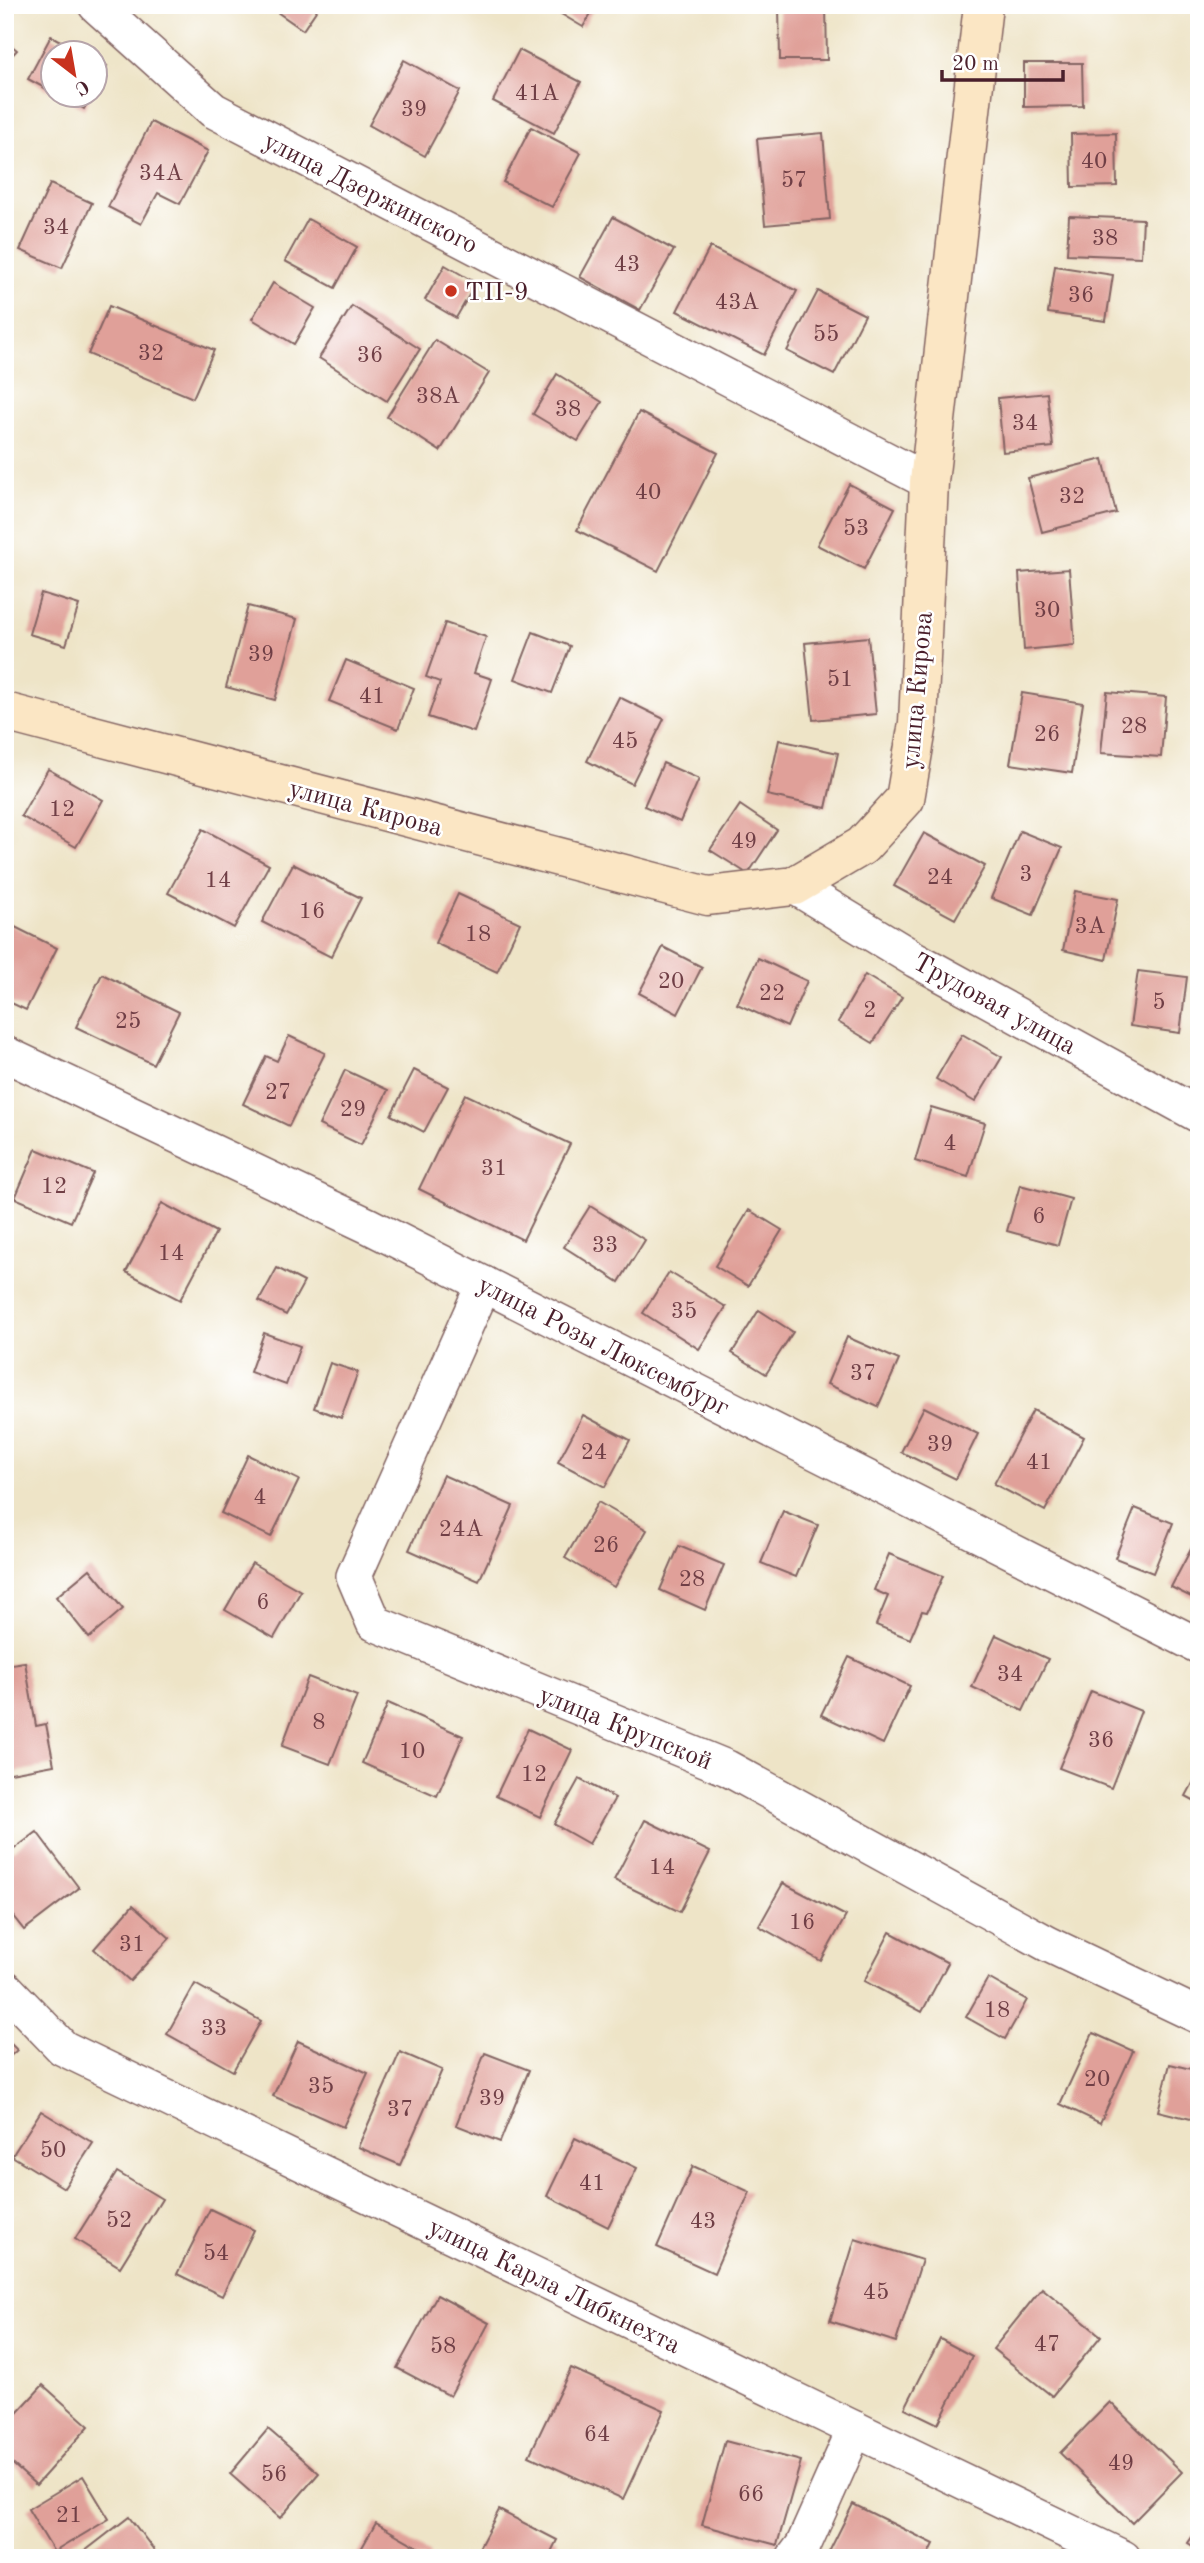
<svg xmlns="http://www.w3.org/2000/svg" width="1204" height="2563" viewBox="0 0 1204 2563" font-family="'Old Standard TT',serif">
<style>
.building{fill:#e0a099}
.lines{fill:none;stroke-linecap:round;stroke-linejoin:round}
.minor-casing{stroke:#836462;stroke-width:38}
.secondary-casing{stroke:#836462;stroke-width:41}
.minor{stroke:#fff;stroke-width:35}
.secondary{stroke:#fbe6c4;stroke-width:38}
.poi-dot{fill:#c8321e;stroke:#fff;stroke-width:2.5}
.labels{text-anchor:middle;stroke-width:5;stroke-linejoin:round;paint-order:stroke}
.number-label{font-size:23px;fill:#703f46}
.street-label{font-size:26px;fill:#4a1f2b;stroke:#fff}
.poi-label{font-size:26px;fill:#4a1f2b;stroke:#fff;text-anchor:start}
</style>
<rect width="100%" height="100%" fill="#fff"/>
<filter id="ink" filterUnits="userSpaceOnUse"><feTurbulence type="fractalNoise" baseFrequency=".0143" numOctaves="2"/><feDisplacementMap in="SourceGraphic" scale="14" xChannelSelector="R" yChannelSelector="G"/><feConvolveMatrix kernelMatrix="1 2 1 2 8 2 1 2 1" color-interpolation-filters="sRGB"/></filter>
<filter id="wash" filterUnits="userSpaceOnUse"><feTurbulence type="fractalNoise" baseFrequency=".00686" numOctaves="4" result="noise"/><feDisplacementMap in="SourceGraphic" scale="28" xChannelSelector="R" yChannelSelector="G"/><feGaussianBlur stdDeviation="1.57" result="paint"/><feColorMatrix in="noise" values="0 0 0 0 0 0 0 0 0 0 0 0 0 0 0 0 0 1.4 0 .05"/><feComposite in="paint" operator="in"/></filter>
<g filter="url(#wash)">
<rect width="100%" height="100%" fill="#eee4c7"/>
<g id="blocks">
<g class="building">
<path d="M267,5h53l-17,25z"/>
<path d="M546,5h50l-13,22z"/>
<path d="M779,6h47l1,54h-47z"/>
<path d="M51,36l30,16h-29v40l-24,-13z"/>
<path d="M5,40l12,10 -12,13z"/>
<path d="M519,50l62,32 -27,51 -61,-32z"/>
<path d="M94,60l13,6 -13,24z"/>
<path d="M404,60l56,31 -35,65 -56,-31z"/>
<path d="M1024,63h58l1,43 -59,1z"/>
<path d="M57,94h35l-8,15z"/>
<path d="M151,122l57,29 -28,53 -22,-11 -17,31 -33,-17z"/>
<path d="M531,127l50,26 -29,54 -49,-25z"/>
<path d="M823,133l7,86 -65,6 -8,-86z"/>
<path d="M1116,133l1,53 -45,1 -1,-53z"/>
<path d="M50,184l42,19 -30,65 -42,-18z"/>
<path d="M1069,216l74,3 -2,38 -74,-3z"/>
<path d="M613,217l61,33 -34,60 -60,-33z"/>
<path d="M308,219l49,28 -22,41 -50,-27z"/>
<path d="M710,247l87,44 -33,64 -87,-44z"/>
<path d="M445,265l31,18 -20,35 -31,-18z"/>
<path d="M1055,266l58,9 -7,46 -58,-8z"/>
<path d="M273,283l42,25 -21,36 -42,-25z"/>
<path d="M818,291l47,24 -31,60 -47,-24z"/>
<path d="M109,306l105,44 -21,48 -105,-44z"/>
<path d="M352,306l68,43 -33,52 -68,-43z"/>
<path d="M435,340l54,33 -49,78 -53,-34z"/>
<path d="M557,374l45,28 -24,39 -45,-27z"/>
<path d="M1047,393l6,54 -50,5 -5,-54z"/>
<path d="M639,412l79,41 -60,118 -81,-41z"/>
<path d="M1103,459l13,54 -74,19 -14,-54z"/>
<path d="M849,484l46,24 -31,61 -47,-24z"/>
<path d="M1069,569l6,76 -51,5 -5,-77z"/>
<path d="M41,593l38,12 -13,40 -37,-11z"/>
<path d="M248,606l49,13 -22,81 -49,-13z"/>
<path d="M445,623l41,14 -12,36 18,6 -18,53 -46,-15 12,-35 -14,-5z"/>
<path d="M533,632l37,14 -18,47 -37,-14z"/>
<path d="M868,637l8,77 -63,6 -8,-77z"/>
<path d="M346,660l68,28 -16,41 -69,-28z"/>
<path d="M1107,692l59,5 -5,60 -60,-4z"/>
<path d="M1022,693l61,10 -11,70 -62,-9z"/>
<path d="M619,697l45,22 -32,65 -45,-23z"/>
<path d="M779,740l59,13 -12,55 -59,-13z"/>
<path d="M663,763l36,16 -19,43 -36,-16z"/>
<path d="M48,769l55,31 -27,47 -55,-31z"/>
<path d="M740,805l37,25 -29,44 -38,-24z"/>
<path d="M203,829l66,36 -35,63 -66,-35z"/>
<path d="M1020,831l42,17 -29,67 -42,-17z"/>
<path d="M924,833l61,33 -30,53 -61,-33z"/>
<path d="M293,864l68,34 -30,59 -69,-35z"/>
<path d="M1075,891l43,8 -12,61 -43,-10z"/>
<path d="M458,894l62,29 -23,49 -62,-29z"/>
<path d="M5,922l52,26 -31,62 -21,-10z"/>
<path d="M663,947l39,20 -24,47 -39,-21z"/>
<path d="M758,958l49,23 -20,46 -50,-23z"/>
<path d="M1138,971l49,6 -7,56 -50,-7z"/>
<path d="M102,974l77,38 -26,52 -77,-37z"/>
<path d="M865,975l37,22 -29,46 -35,-21z"/>
<path d="M962,1034l40,23 -27,45 -39,-23z"/>
<path d="M289,1036l36,17 -36,73 -46,-22 23,-48 11,5z"/>
<path d="M345,1070l43,20 -27,55 -42,-20z"/>
<path d="M414,1070l34,17 -24,45 -33,-17z"/>
<path d="M465,1094l105,50 -47,96 -104,-51z"/>
<path d="M931,1107l54,16 -17,54 -53,-16z"/>
<path d="M36,1149l57,24 -22,49 -56,-24z"/>
<path d="M1020,1185l51,14 -13,46 -51,-14z"/>
<path d="M162,1203l54,29 -36,68 -54,-28z"/>
<path d="M590,1206l55,34 -26,42 -55,-35z"/>
<path d="M749,1210l33,20 -34,56 -33,-20z"/>
<path d="M277,1268l27,14 -18,33 -27,-14z"/>
<path d="M669,1272l57,35 -27,42 -56,-36z"/>
<path d="M759,1310l34,22 -27,42 -34,-21z"/>
<path d="M264,1333l36,13 -14,39 -36,-13z"/>
<path d="M847,1337l52,23 -21,47 -51,-23z"/>
<path d="M330,1363l28,9 -17,46 -27,-10z"/>
<path d="M924,1407l54,27 -22,45 -55,-27z"/>
<path d="M1033,1410l51,27 -39,74 -51,-27z"/>
<path d="M583,1415l47,25 -25,47 -47,-25z"/>
<path d="M248,1455l51,25 -28,57 -50,-24z"/>
<path d="M443,1475l70,31 -34,75 -70,-31z"/>
<path d="M598,1502l49,28 -33,57 -49,-29z"/>
<path d="M1135,1508l38,15 -20,50 -38,-15z"/>
<path d="M783,1511l35,14 -22,52 -35,-14z"/>
<path d="M1199,1534v67l-28,-14z"/>
<path d="M679,1546l45,19 -19,45 -45,-20z"/>
<path d="M889,1554l54,22 -16,36 -5,-1 -12,28 -34,-14 12,-29 -14,-6z"/>
<path d="M252,1563l49,28 -27,47 -49,-28z"/>
<path d="M90,1569l33,40 -34,29 -33,-41z"/>
<path d="M996,1635l52,24 -25,52 -51,-24z"/>
<path d="M849,1657l61,29 -27,58 -62,-29z"/>
<path d="M25,1662l11,64 10,-2 8,41 -49,9v-109z"/>
<path d="M308,1677l49,19 -27,68 -48,-18z"/>
<path d="M1091,1691l50,20 -30,77 -52,-20z"/>
<path d="M388,1703l75,33 -26,60 -75,-33z"/>
<path d="M528,1729l44,21 -32,67 -44,-21z"/>
<path d="M1199,1772v31l-13,-7z"/>
<path d="M579,1779l36,19 -26,46 -35,-20z"/>
<path d="M645,1820l65,32 -30,60 -66,-32z"/>
<path d="M37,1832l42,56 -55,42 -19,-24v-50z"/>
<path d="M783,1883l63,33 -25,45 -62,-35z"/>
<path d="M133,1905l37,33 -40,43 -36,-32z"/>
<path d="M890,1932l58,31 -26,49 -58,-31z"/>
<path d="M988,1978l39,22 -22,39 -39,-22z"/>
<path d="M195,1984l66,37 -28,50 -66,-37z"/>
<path d="M1093,2033l40,18 -33,72 -40,-19z"/>
<path d="M5,2038l12,12 -12,11z"/>
<path d="M298,2041l70,32 -25,54 -70,-31z"/>
<path d="M400,2052l42,18 -42,95 -42,-18z"/>
<path d="M485,2053l44,17 -29,72 -44,-17z"/>
<path d="M1170,2064l29,7v50l-41,-10z"/>
<path d="M41,2111l52,32 -29,45 -52,-32z"/>
<path d="M575,2138l62,30 -29,59 -61,-31z"/>
<path d="M693,2166l57,26 -36,81 -57,-26z"/>
<path d="M117,2172l45,27 -42,68 -45,-28z"/>
<path d="M210,2209l44,21 -32,66 -45,-22z"/>
<path d="M855,2239l67,21 -26,82 -66,-21z"/>
<path d="M1042,2288l59,48 -49,60 -59,-47z"/>
<path d="M437,2295l52,28 -39,73 -53,-28z"/>
<path d="M940,2339l32,17 -34,68 -33,-16z"/>
<path d="M571,2368l93,42 -41,89 -94,-43z"/>
<path d="M43,2385l46,41 -53,59 -31,-28v-31z"/>
<path d="M1110,2402l72,70 -50,51 -72,-70z"/>
<path d="M268,2429l51,44 -39,45 -50,-44z"/>
<path d="M725,2441l76,20 -24,84 -75,-20z"/>
<path d="M83,2476l26,43 -55,33 -26,-43z"/>
<path d="M853,2504l81,40 -7,14h-101z"/>
<path d="M499,2510l58,30 -9,18h-61l-10,-6z"/>
<path d="M129,2517l31,41h-84z"/>
<path d="M376,2523l54,31 -2,4h-72z"/>
<path d="M1199,2527v23l-11,-7z"/>
</g>
</g>
</g>
<g filter="url(#ink)">
<use href="#blocks" fill-opacity="0" stroke="#836462" stroke-width="2"/>
<g class="lines">
<defs>
<g id="minor">
<path d="M96,5l117,105 716,372"/>
<path d="M794,886l122,74 283,155"/>
<path d="M5,1054l364,172 830,420"/>
<path d="M484,1284l-130,292 20,47 353,145 321,176 151,72"/>
<path d="M5,1988l58,60 1060,510"/>
<path d="M794,2558l9,-12 52,-117"/>
</g>
<path id="secondary" d="M5,712l703,184 86,-10 68,-40 43,-47 13,-76 11,-241 54,-477"/>
</defs>
<use href="#minor" class="minor-casing"/>
<use href="#secondary" class="secondary-casing"/>
<use href="#minor" class="minor"/>
<use href="#secondary" class="secondary"/>
</g>
</g>
<circle class="poi-dot" cx="451" cy="291" r="7"/>
<g class="labels">
<g class="number-label">
<text x="537" y="100">41А</text>
<text x="414" y="116">39</text>
<text x="1094" y="168">40</text>
<text x="161" y="180">34А</text>
<text x="794" y="187">57</text>
<text x="56" y="234">34</text>
<text x="1105" y="245">38</text>
<text x="627" y="271">43</text>
<text x="1081" y="302">36</text>
<text x="737" y="309">43А</text>
<text x="826" y="341">55</text>
<text x="151" y="360">32</text>
<text x="370" y="362">36</text>
<text x="438" y="403">38А</text>
<text x="568" y="416">38</text>
<text x="1025" y="430">34</text>
<text x="648" y="499">40</text>
<text x="1072" y="503">32</text>
<text x="856" y="535">53</text>
<text x="1047" y="617">30</text>
<text x="261" y="661">39</text>
<text x="840" y="686">51</text>
<text x="372" y="703">41</text>
<text x="1134" y="733">28</text>
<text x="1047" y="741">26</text>
<text x="625" y="748">45</text>
<text x="62" y="816">12</text>
<text x="744" y="848">49</text>
<text x="1026" y="881">3</text>
<text x="940" y="884">24</text>
<text x="218" y="887">14</text>
<text x="312" y="918">16</text>
<text x="1090" y="933">3А</text>
<text x="478" y="941">18</text>
<text x="671" y="988">20</text>
<text x="772" y="1000">22</text>
<text x="1159" y="1009">5</text>
<text x="870" y="1017">2</text>
<text x="128" y="1028">25</text>
<text x="278" y="1099">27</text>
<text x="353" y="1116">29</text>
<text x="950" y="1150">4</text>
<text x="494" y="1175">31</text>
<text x="54" y="1193">12</text>
<text x="1039" y="1223">6</text>
<text x="605" y="1252">33</text>
<text x="171" y="1260">14</text>
<text x="684" y="1318">35</text>
<text x="863" y="1380">37</text>
<text x="940" y="1451">39</text>
<text x="594" y="1459">24</text>
<text x="1039" y="1469">41</text>
<text x="260" y="1504">4</text>
<text x="461" y="1536">24А</text>
<text x="606" y="1552">26</text>
<text x="692" y="1586">28</text>
<text x="263" y="1609">6</text>
<text x="1010" y="1681">34</text>
<text x="319" y="1729">8</text>
<text x="1101" y="1747">36</text>
<text x="412" y="1758">10</text>
<text x="534" y="1781">12</text>
<text x="662" y="1874">14</text>
<text x="802" y="1929">16</text>
<text x="132" y="1951">31</text>
<text x="997" y="2017">18</text>
<text x="214" y="2035">33</text>
<text x="1097" y="2086">20</text>
<text x="321" y="2093">35</text>
<text x="492" y="2105">39</text>
<text x="400" y="2116">37</text>
<text x="53" y="2157">50</text>
<text x="592" y="2190">41</text>
<text x="119" y="2227">52</text>
<text x="703" y="2228">43</text>
<text x="216" y="2260">54</text>
<text x="876" y="2299">45</text>
<text x="1047" y="2351">47</text>
<text x="443" y="2353">58</text>
<text x="597" y="2441">64</text>
<text x="1121" y="2470">49</text>
<text x="274" y="2481">56</text>
<text x="751" y="2501">66</text>
<text x="69" y="2522">21</text>
</g>
<g class="street-label">
<text transform="translate(371 192) rotate(27)" y="9">улица Дзержинского</text>
<text transform="translate(916 690) rotate(-85)" y="9">улица Кирова</text>
<text transform="translate(366 807) rotate(15)" y="9">улица Кирова</text>
<text transform="translate(995 1003) rotate(29)" y="9">Трудовая улица</text>
<text transform="translate(604 1345) rotate(27)" y="9">улица Розы Люксембург</text>
<text transform="translate(626 1727) rotate(22)" y="9">улица Крупской</text>
<text transform="translate(555 2285) rotate(26)" y="9">улица Карла Либкнехта</text>
</g>
<g class="poi-label">
<text x="465" y="300">ТП-9</text>
</g>
</g>
<rect width="1204" height="2563" fill="none" stroke="#fff" stroke-width="28"/>
<g transform="translate(74 74) rotate(149)"><circle r="33" fill="#ffffff" stroke="#b7a5aa" stroke-width="2"/>
<path d="M0-5L12 26L0 18L-12 26Z" fill="#c8321e"/>
<text y="-10" font-size="19" font-weight="bold" text-anchor="middle" fill="#4a1f2b">С</text>
</g>
<path d="M942 70v10h121v-10" fill="none" stroke="#4a1f2b" stroke-width="3.5"/>
<text x="952" y="70" font-size="21" fill="#4a1f2b" stroke="#ffffff" stroke-width="5" paint-order="stroke">20 m</text>
</svg>
